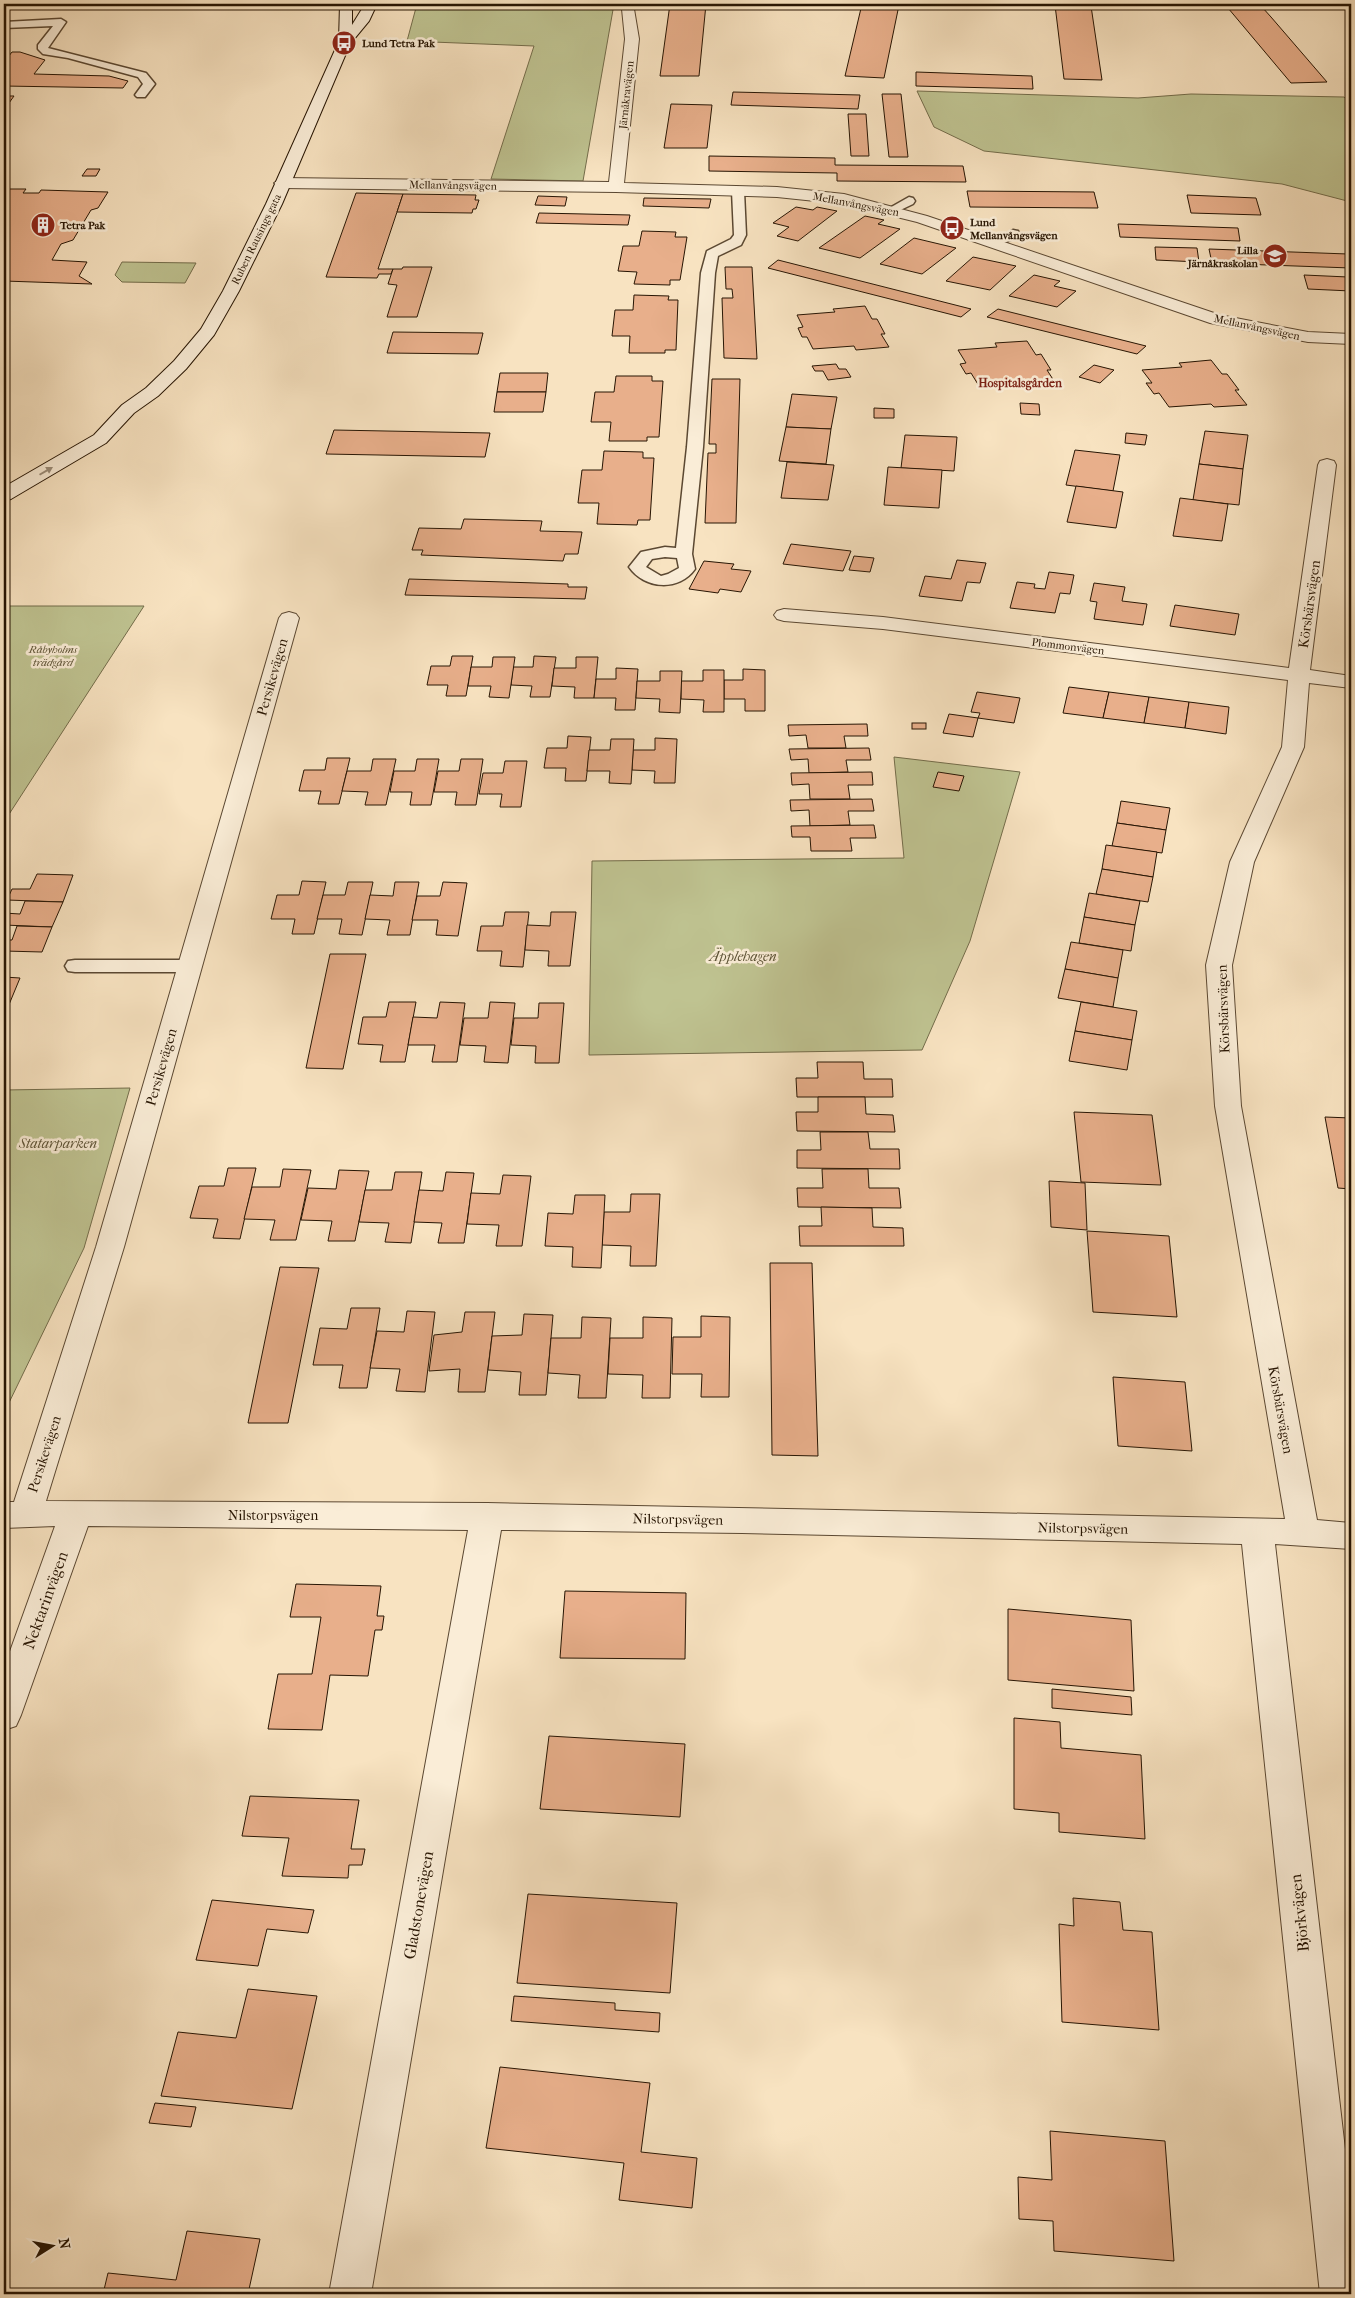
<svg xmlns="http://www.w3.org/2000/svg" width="1355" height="2298" viewBox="0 0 1355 2298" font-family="'IM FELL French Canon',serif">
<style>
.green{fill:#bfc391;stroke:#736c4a}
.building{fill:#e8af8b;stroke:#271503}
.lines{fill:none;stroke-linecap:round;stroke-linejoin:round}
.service-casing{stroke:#5b4832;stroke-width:3}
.minor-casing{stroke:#5b4832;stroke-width:2}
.secondary-casing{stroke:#271503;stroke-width:2}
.service{fill:#faedd7;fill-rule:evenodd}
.minor{fill:#faedd7;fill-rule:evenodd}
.secondary{fill:#faedd7;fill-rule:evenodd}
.oneway{fill:#9b8c78}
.labels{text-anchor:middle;stroke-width:5;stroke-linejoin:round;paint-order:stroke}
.far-poi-label{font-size:11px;font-weight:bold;fill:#271503;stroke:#faedd7;text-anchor:start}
.far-street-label{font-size:11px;fill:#271503;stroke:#faedd7}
.far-park-label{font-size:11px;font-style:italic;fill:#5c5235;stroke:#faedd7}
.far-neighbourhood-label{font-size:12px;font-weight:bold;fill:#7a1f14;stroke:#faedd7}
.street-label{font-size:14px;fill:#271503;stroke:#faedd7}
.park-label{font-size:14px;font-style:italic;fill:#5c5235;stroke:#faedd7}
.near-street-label{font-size:16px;fill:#271503;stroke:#faedd7}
</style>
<rect width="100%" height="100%" fill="#f8e3c1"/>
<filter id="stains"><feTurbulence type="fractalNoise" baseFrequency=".004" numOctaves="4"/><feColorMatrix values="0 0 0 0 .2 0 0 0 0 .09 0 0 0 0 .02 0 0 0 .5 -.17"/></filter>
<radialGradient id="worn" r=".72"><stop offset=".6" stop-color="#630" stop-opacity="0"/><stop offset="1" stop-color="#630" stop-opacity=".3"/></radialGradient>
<g class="green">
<path d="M417,4h197l-31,177 -92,-2 43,-133 -127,-5z"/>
<path d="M917,91l221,7 53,-4 153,3 7,6v99l-69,-18 -298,-33 -50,-24z"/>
<path d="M122,262l74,1 -11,20 -63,-1 -7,-7z"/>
<path d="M4,606h140l-140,216z"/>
<path d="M894,757l126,15 -50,169 -48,109 -333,5 3,-194 312,-3z"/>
<path d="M130,1088l-46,160 -80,165v-323z"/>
</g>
<g class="building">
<path d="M670,4h36l-7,72h-39z"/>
<path d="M862,4l37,1 -15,73 -39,-2z"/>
<path d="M1055,5l36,1 11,74 -38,-1z"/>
<path d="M1262,7l9,10 56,65 -36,1 -63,-75z"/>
<path d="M12,52h8l25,8 -11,14 75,2 19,5 -5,7 -119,-2v-24z"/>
<path d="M916,72l116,4 1,13 -117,-3z"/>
<path d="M733,92l127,3 -2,14 -127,-4z"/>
<path d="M882,94h19l7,63h-19z"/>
<path d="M4,96h10l-10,14z"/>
<path d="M671,104l41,1 -5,43h-43z"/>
<path d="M848,114h18l3,42h-18z"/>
<path d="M709,156l126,2v7l128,1 3,16 -129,-1v-8l-128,-2z"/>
<path d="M87,169h13l-4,7h-14z"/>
<path d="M4,189h22l-3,4h16l2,-3 67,2 -10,16 -7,2 -18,30 -12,4 -9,16 35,2 -8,14 13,8 -88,-3z"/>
<path d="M967,191l127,1 4,16 -128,-1z"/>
<path d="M356,193l47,1 -25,75h15l-2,5h-12l-2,4 -51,-1z"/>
<path d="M403,194l73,1 -1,5h4l-3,9h-3l-1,4 -75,-1z"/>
<path d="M1187,195l69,3 5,17 -70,-2z"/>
<path d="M538,196l29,1 -2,9 -30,-1z"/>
<path d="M644,198l67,1 -2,9 -66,-2z"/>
<path d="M796,207l17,3 4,-3 20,4 -39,30 -21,-5 12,-9 -16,-4z"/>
<path d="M539,213l91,2 -2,10 -92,-2z"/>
<path d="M865,216l19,4 -6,4 22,5 -40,29 -41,-10z"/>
<path d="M1118,224l120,4 2,13 -120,-4z"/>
<path d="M642,231l34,1 -1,5h12l-7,43h-10v5l-36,-1 3,-12 -19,-1 5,-25h16z"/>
<path d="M914,238l42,10 -34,26 -42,-10z"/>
<path d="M1155,247l42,1 2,14 -43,-2z"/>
<path d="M1209,249l139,5 3,14 -139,-5z"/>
<path d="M973,257l43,9 -26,24 -44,-9z"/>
<path d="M778,260l193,49 -10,8 -193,-49z"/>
<path d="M403,267h29l-15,50h-30l10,-32 -9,-1 5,-15h9z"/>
<path d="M725,267h27l5,92 -33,-1 -2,-60h11l-1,-9h-6z"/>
<path d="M1347,273h4v18l-43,-2 -4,-14 44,2z"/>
<path d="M1034,275l26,6 -6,5 22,5 -19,16 -48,-11z"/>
<path d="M634,295l35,1 -1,4h10l-2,50h-11v3h-36l1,-17h-18l3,-26h18z"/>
<path d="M865,306l7,13h5l8,15h-4l8,13 -33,3 -2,-4 -41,3 -6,-12h-5l-4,-9 5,-1 -6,-12 38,-3 -2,-3z"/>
<path d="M998,309l148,37 -9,8 -150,-37z"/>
<path d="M393,332l90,1 -5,21 -91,-1z"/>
<path d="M1027,341l9,14 5,-1 10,16h-4l9,14 -32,3 -3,-4 -42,3 -8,-13 -5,1 -6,-10 6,-1 -8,-13 39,-3 -2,-4z"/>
<path d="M1211,360l11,14h5l12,16h-4l12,15 -33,2 -3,-3 -42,3 -10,-14 -5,1 -8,-11h6l-10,-13 40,-3 -3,-4z"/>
<path d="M836,364l3,5h7l5,8 -23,3 -5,-9h-8l-3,-5z"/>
<path d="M1094,365l20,5 -14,13 -21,-6z"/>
<path d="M500,373h48l-2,19h-49z"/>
<path d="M616,376h36v5h11l-4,56h-12v4h-38l2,-19h-20l4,-30h19z"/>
<path d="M712,379h28l-4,144h-31l3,-70h8v-9h-7z"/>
<path d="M497,392h49l-3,20h-49z"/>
<path d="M792,394l45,3 -6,32 -45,-2z"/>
<path d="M1020,403l19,1 1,11 -19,-1z"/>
<path d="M874,408l20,1v9h-20z"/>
<path d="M786,427l45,2 -5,35 -47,-3z"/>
<path d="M334,430l156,3 -5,24 -159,-3z"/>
<path d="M1205,431l43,4 -5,34 -44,-5z"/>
<path d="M1126,433l21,2 -2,10 -20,-2z"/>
<path d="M905,435l52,2 -3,34 -53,-3z"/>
<path d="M1075,450l45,5 -7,36 -47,-6z"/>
<path d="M604,451l39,1v6h11l-4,62h-12l-1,5 -40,-1 2,-21h-21l4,-33h20z"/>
<path d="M787,462l47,3 -6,35 -47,-2z"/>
<path d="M1199,464l44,5 -4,36 -46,-5z"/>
<path d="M888,467l54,3 -3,38 -55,-3z"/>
<path d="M1076,486l47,6 -7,36 -49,-6z"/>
<path d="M1180,498l48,6 -6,37 -49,-5z"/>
<path d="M464,519l78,2 -2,10 42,1 -4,22h-13l-2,7 -142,-6 2,-5h-11l7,-22 42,1z"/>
<path d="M791,544l60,7 -8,20 -60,-7z"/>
<path d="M854,556l20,2 -4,14 -21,-2z"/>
<path d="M957,560l29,3 -6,20 -13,-1 -5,19 -43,-5 6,-20 26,3z"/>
<path d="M704,561l30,3 -3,5 20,2 -10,21 -21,-3 -2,4 -29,-4z"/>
<path d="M1049,572l25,3 -4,19 -10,-1 -5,20 -45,-5 7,-26 18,2 -1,4 11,1z"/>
<path d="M409,579l159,5v3h19l-2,12 -180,-4z"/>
<path d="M1094,583l31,4 -3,14 25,3 -4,21 -49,-6 3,-17 -7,-1z"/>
<path d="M1175,605l64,9 -4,21 -65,-9z"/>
<path d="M452,656h21l-7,40h-20l2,-11h-21l4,-19h19z"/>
<path d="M534,656l22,1 -6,40h-20l2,-11 -21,-1 2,-18h20z"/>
<path d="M493,657h22l-6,41 -20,-1 2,-11h-23l3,-19h21z"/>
<path d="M576,657h22l-4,41h-20l1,-11 -23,-1 2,-18h22z"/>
<path d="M616,668l22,1 -3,41h-20l1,-12h-22l2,-19h20z"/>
<path d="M743,669l22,1v41h-20v-12h-21v-19h19z"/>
<path d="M703,670h21v42h-21l1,-12 -23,-1v-18h22z"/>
<path d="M660,671h22l-2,42 -21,-1 1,-13 -24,-1 1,-17h23z"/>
<path d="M1069,687l40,5 -6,26 -40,-5z"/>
<path d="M977,692l43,6 -6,25 -36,-5 2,-5 -9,-1z"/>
<path d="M1109,692l40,5 -5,26 -41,-5z"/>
<path d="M1149,697l40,5 -4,26 -41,-5z"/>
<path d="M1189,702l40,5 -3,27 -41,-6z"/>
<path d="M949,714l29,4 -5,19 -30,-4z"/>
<rect x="912" y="723" width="14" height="6"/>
<path d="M867,724l1,12h-24l2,12h-38l-2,-13 -17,1 -1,-11z"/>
<path d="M568,736l23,1 -5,44h-21l1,-13h-22l3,-20h20z"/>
<path d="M655,738l22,1 -2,44h-21l1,-12 -23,-1 1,-20h22z"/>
<path d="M611,739h23l-3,45 -22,-1 1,-12h-23l2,-21h21z"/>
<path d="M869,748l2,12h-25l2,12 -39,1 -1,-14 -17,1 -2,-11z"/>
<path d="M327,758h23l-11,46h-21l3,-13h-22l5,-21h21z"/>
<path d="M373,759h23l-10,46h-21l3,-13 -26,-1 5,-20h24z"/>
<path d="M417,759h22l-8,46h-21l2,-13h-22l4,-21h21z"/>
<path d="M461,759h22l-7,46h-21l2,-13h-23l4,-21h21z"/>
<path d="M505,761h22l-6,46h-21l2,-13h-23l4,-21h20z"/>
<path d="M872,772l1,13h-25l2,14h-40l-1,-15 -17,1 -1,-12z"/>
<path d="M938,772l26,4 -5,15 -26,-4z"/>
<path d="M872,799l2,12h-26l2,14 -40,1 -1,-16 -18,1 -1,-11z"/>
<path d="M1121,801l49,7 -4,22 -49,-7z"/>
<path d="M1117,823l49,7 -4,23 -50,-7z"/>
<path d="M874,825l2,13h-26l2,13h-41l-1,-14h-18l-1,-11z"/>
<path d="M1106,845l51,7 -4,25 -51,-8z"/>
<path d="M1102,869l51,8 -5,25 -52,-8z"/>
<path d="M37,874l36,1 -10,27 -56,-2 5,-11h18z"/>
<path d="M302,881l24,1 -12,52h-22l3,-15h-24l6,-24h22z"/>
<path d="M348,882h25l-11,53 -23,-1 3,-15h-25l6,-24h22z"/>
<path d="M395,882h24l-9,53h-23l3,-15 -25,-1 5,-24 23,1z"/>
<path d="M443,882l24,1 -9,53 -22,-1 2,-15h-26l5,-24h23z"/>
<path d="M1089,893l51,8 -5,24 -51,-8z"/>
<path d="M25,901l38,1 -11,25 -48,-2v-12l16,1z"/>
<path d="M505,912h24l-6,55 -23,-1 2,-15h-25l4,-25h22z"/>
<path d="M551,912h25l-6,54h-22l1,-15 -24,-1 2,-25 23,1z"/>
<path d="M1084,917l51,8 -4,26 -52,-8z"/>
<path d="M17,926l35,1 -10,25 -38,-1v-11h8z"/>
<path d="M1071,942l52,8 -5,28 -53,-9z"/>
<path d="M330,954h36l-23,115 -37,-1z"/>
<path d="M1065,969l53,9 -5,29 -55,-9z"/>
<path d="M4,977l16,1 -12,29h-4z"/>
<path d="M389,1002h27l-11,60h-25l3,-17 -25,-1 5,-27h23z"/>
<path d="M440,1002l25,1 -8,59h-25l3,-17h-27l5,-28 24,1z"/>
<path d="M490,1002l25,1 -7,60 -24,-1 2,-16 -26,-1 4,-27h24z"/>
<path d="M1081,1002l56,9 -5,29 -57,-9z"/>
<path d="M539,1003h25l-5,60h-24l1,-17 -25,-1 3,-27h24z"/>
<path d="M1075,1031l57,9 -5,30 -58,-9z"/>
<path d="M817,1062h46l1,17h28l1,18h-96l-1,-19h22z"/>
<path d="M818,1097h47l1,17 27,1 2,17 -98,-1 -1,-19h22z"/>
<path d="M1074,1112l78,3 9,70 -80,-3z"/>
<path d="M1325,1117l26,1v71l-13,-1z"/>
<path d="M820,1132h48l2,17h29l1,20 -103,-1v-18h24z"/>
<path d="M228,1168h28l-16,71 -27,-1 5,-19 -28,-1 9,-32h25z"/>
<path d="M283,1169l28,1 -15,70h-26l5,-20 -31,-1 8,-32h28z"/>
<path d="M822,1169h46l1,19h30l2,20 -103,-1 -1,-19h26z"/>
<path d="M339,1170l30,1 -14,70h-27l4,-20 -31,-1 7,-32 28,1z"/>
<path d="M395,1172h27l-11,71 -26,-1 4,-19 -30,-1 6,-32h27z"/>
<path d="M446,1172l28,1 -10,70h-26l4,-20 -28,-1 5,-32 24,1z"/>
<path d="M503,1175l28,1 -9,70h-26l3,-21 -32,-1 4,-31 29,1z"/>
<path d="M1049,1181l36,2 2,47 -36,-3z"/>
<path d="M631,1194h29l-4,72h-26l1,-20 -29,-1 2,-33h26z"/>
<path d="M575,1195h30l-4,73 -29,-1 1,-20 -28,-1 3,-33 25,1z"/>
<path d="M821,1207l51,1 1,19 30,1 1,18h-104l-1,-20h23z"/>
<path d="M1087,1231l82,5 8,81 -84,-5z"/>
<path d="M770,1263h42l6,193 -46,-1z"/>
<path d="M280,1267l39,1 -31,155h-40z"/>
<path d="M351,1308h29l-13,80h-28l4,-23h-30l7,-37 27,1z"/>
<path d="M407,1311l28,1 -10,80 -29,-1 4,-22 -30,-1 7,-37 27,1z"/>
<path d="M465,1312h30l-10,80h-27l2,-23 -31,2 5,-36 28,-3z"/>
<path d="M524,1314l29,1 -7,80h-27l2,-23 -33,-2 4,-34 30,-1z"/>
<path d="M701,1316l29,1 -1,80h-28l1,-23h-30l1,-37h28z"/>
<path d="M582,1317l29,1 -5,80h-28l2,-23 -32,-2 3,-35h30z"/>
<path d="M643,1317l29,1 -2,80h-28l1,-23 -35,-1 2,-36h33z"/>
<path d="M1113,1377l72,5 7,69 -74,-5z"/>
<path d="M296,1584l85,2 -4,30h7l-2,14h-7l-7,46 -38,-1 -8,55 -54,-1 10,-55h34l9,-57h-31z"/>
<path d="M565,1591l121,2 -1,66 -125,-1z"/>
<path d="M1008,1609l123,11 3,71 -126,-11z"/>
<path d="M1052,1689l79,8 1,18 -80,-7z"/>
<path d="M1014,1718l46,4 1,26 80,7 4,84 -86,-7v-19l-45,-4z"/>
<path d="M549,1736l136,8 -5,73 -140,-8z"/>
<path d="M250,1796l109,4 -8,49h14l-3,16h-13l-1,13 -66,-2 7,-38 -47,-2z"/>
<path d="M528,1894l149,9 -7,90 -153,-10z"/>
<path d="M1073,1898l47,4 3,28 29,2 7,98 -97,-8 -3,-98 15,2z"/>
<path d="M212,1900l102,10 -6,23 -41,-4 -9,37 -62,-6z"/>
<path d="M248,1989l69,7 -25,113 -131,-13 17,-64 58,6z"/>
<path d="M514,1996l101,7v7l45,3 -1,19 -148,-11z"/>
<path d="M500,2067l150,16 -9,69 56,6 -5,50 -73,-8 5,-37 -138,-15z"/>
<path d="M155,2103l41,4 -5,20 -42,-4z"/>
<path d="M1050,2131l115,10 9,120 -120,-10 -1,-30 -34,-2 -1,-42 34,3z"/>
<path d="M187,2231l73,8 -12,55h-145l5,-21 68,7z"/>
</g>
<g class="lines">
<defs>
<g id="service">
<path d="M61,19l5,3 -18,26 98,25 9,11 -10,13h-8l-2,-2 8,-11 -5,-7 -70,-19 -25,-4 -5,-5v-4l15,-19 -49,2v-6z"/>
<path d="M738,187l6,4 2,44 -5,10 -23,11 -3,17 -12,174 -11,107 3,15c-16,23 -51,20 -66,-2l12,-15 24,-5 11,1 11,-101 14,-174 6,-22 24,-12 3,-4 -2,-44zM665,557l12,1 2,10 -11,6 -7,2 -15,-9 6,-8z"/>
<path d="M909,197l4,1 2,3 -2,3 -21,10 -6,-4z"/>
<path d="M1013,230l5,1 1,3 -1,3 -24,10 -6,-4z"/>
<path d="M75,960h115l7,1 3,5 -3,5 -7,1h-115l-7,-1 -3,-5 3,-5z"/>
</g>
<g id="minor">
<path d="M624,4h12l-2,5 5,30 -15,144 153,4 67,7 83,22 293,99 88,17 43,2v10l-43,-2 -98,-19 -293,-101 -73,-18 -67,-7 -161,-5 -334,-4 -8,-5 8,-5 327,4 16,-143 -3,-30z"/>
<path d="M1327,459l7,2 2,4 -26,205 41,6v12l-42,-5 -5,64 -50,115 -22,103 9,141 76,414 34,3v26l-76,-5 76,657v93h-31l-78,-750 -500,-11 -241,-3 -130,764h-42l139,-764 -380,-4 -67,189 -5,11 -12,4v-62l51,-142 -51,2v-26h10l82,-255 183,-629 3,-4 7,-2 7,2 3,4 -175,629 -78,254 441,2 798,16 -70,-413 -9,-141 24,-103 52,-115 6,-67 -405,-51 -99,-8 -7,-2 -3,-4 3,-4 7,-2 99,8 406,51 29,-203 2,-4z"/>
</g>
<path id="secondary" d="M340,4h12v21l13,-21h12l-8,17 -19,23 -68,160 -43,87 -25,44 -28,34 -28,27 -24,17 -28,30 -95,56 -7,2v-14l90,-52 28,-30 24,-17 28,-27 27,-32 22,-38 43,-87 73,-163z"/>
</defs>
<use href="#service" class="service-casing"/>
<use href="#minor" class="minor-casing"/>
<use href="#secondary" class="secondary-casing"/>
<use href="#service" class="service"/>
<use href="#minor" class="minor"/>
<use href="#secondary" class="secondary"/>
</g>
<defs><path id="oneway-solid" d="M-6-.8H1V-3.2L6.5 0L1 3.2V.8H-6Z" transform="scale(1.25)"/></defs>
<use class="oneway" href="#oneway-solid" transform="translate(46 471) rotate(-30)"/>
<defs>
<symbol id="bus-disc" viewBox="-11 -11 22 22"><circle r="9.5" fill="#8f2418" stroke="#faedd7"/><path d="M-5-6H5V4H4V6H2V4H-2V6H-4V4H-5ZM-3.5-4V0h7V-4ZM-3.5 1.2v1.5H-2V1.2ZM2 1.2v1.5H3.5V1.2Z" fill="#fff"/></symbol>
<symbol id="building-disc" viewBox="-11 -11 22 22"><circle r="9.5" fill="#8f2418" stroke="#faedd7"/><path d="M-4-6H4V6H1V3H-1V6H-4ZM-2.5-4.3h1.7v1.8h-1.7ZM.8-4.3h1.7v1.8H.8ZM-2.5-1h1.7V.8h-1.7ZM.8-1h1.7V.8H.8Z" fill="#fff"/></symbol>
<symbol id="school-disc" viewBox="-11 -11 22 22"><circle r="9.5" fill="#8f2418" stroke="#faedd7"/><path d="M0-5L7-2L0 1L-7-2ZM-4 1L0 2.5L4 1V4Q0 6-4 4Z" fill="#fff"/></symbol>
</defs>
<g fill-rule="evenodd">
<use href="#bus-disc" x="330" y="29" width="28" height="28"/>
<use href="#building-disc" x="29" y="211" width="28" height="28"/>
<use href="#bus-disc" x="938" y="214" width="28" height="28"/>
<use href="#school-disc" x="1261" y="242" width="28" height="28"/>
</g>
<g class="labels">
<g class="far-poi-label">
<text x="362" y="47">Lund Tetra Pak</text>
<text x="970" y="226">Lund<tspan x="970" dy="13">Mellanvångsvägen</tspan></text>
<text x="60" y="229">Tetra Pak</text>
<text x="1258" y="254" text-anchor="end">Lilla<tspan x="1258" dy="13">Järnåkraskolan</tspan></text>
</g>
<g class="far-street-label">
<text transform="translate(626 95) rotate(-84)" y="4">Järnåkravägen</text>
<text transform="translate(453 185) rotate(1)" y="4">Mellanvångsvägen</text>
<text transform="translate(856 204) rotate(11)" y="4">Mellanvångsvägen</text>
<text transform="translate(256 239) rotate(-64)" y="4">Ruben Rausings gata</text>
<text transform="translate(1257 327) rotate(12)" y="4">Mellanvångsvägen</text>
<text transform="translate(1068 646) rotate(7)" y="4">Plommonvägen</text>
</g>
<g class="far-park-label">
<text x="53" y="653">Råbyholms<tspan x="53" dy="13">trädgård</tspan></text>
</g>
<g class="far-neighbourhood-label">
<text x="1020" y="387">Hospitalsgården</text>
</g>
<g class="street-label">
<text transform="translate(1309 604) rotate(-82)" y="5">Körsbärsvägen</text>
<text transform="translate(272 677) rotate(-74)" y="5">Persikevägen</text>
<text transform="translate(1223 1009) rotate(-92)" y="5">Körsbärsvägen</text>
<text transform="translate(161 1067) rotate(-74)" y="5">Persikevägen</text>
<text transform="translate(1281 1410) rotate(80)" y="5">Körsbärsvägen</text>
<text transform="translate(44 1454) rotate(-72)" y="5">Persikevägen</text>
<text x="273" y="1520">Nilstorpsvägen</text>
<text transform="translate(678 1519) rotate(1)" y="5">Nilstorpsvägen</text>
<text transform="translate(1083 1528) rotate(1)" y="5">Nilstorpsvägen</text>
</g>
<g class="park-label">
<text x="743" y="961">Äpplehagen</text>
<text x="58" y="1148">Statarparken</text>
</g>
<g class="near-street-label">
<text transform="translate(45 1600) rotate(-70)" y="6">Nektarinvägen</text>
<text transform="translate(418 1905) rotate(-80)" y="6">Gladstonevägen</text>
<text transform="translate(1299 1913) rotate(-96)" y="6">Björkvägen</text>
</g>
</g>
<rect width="1355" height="2298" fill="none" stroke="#f8e3c1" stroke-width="20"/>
<rect x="5" y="5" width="1345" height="2288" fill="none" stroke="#271503" stroke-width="2.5"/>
<rect x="10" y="10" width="1335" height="2278" fill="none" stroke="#271503"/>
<g transform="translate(52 2246) rotate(79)" stroke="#faedd7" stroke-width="4" paint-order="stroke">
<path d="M0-4L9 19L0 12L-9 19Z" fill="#271503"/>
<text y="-8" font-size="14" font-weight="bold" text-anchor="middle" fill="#271503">N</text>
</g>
<rect width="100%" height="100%" filter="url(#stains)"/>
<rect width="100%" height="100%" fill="url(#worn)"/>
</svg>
